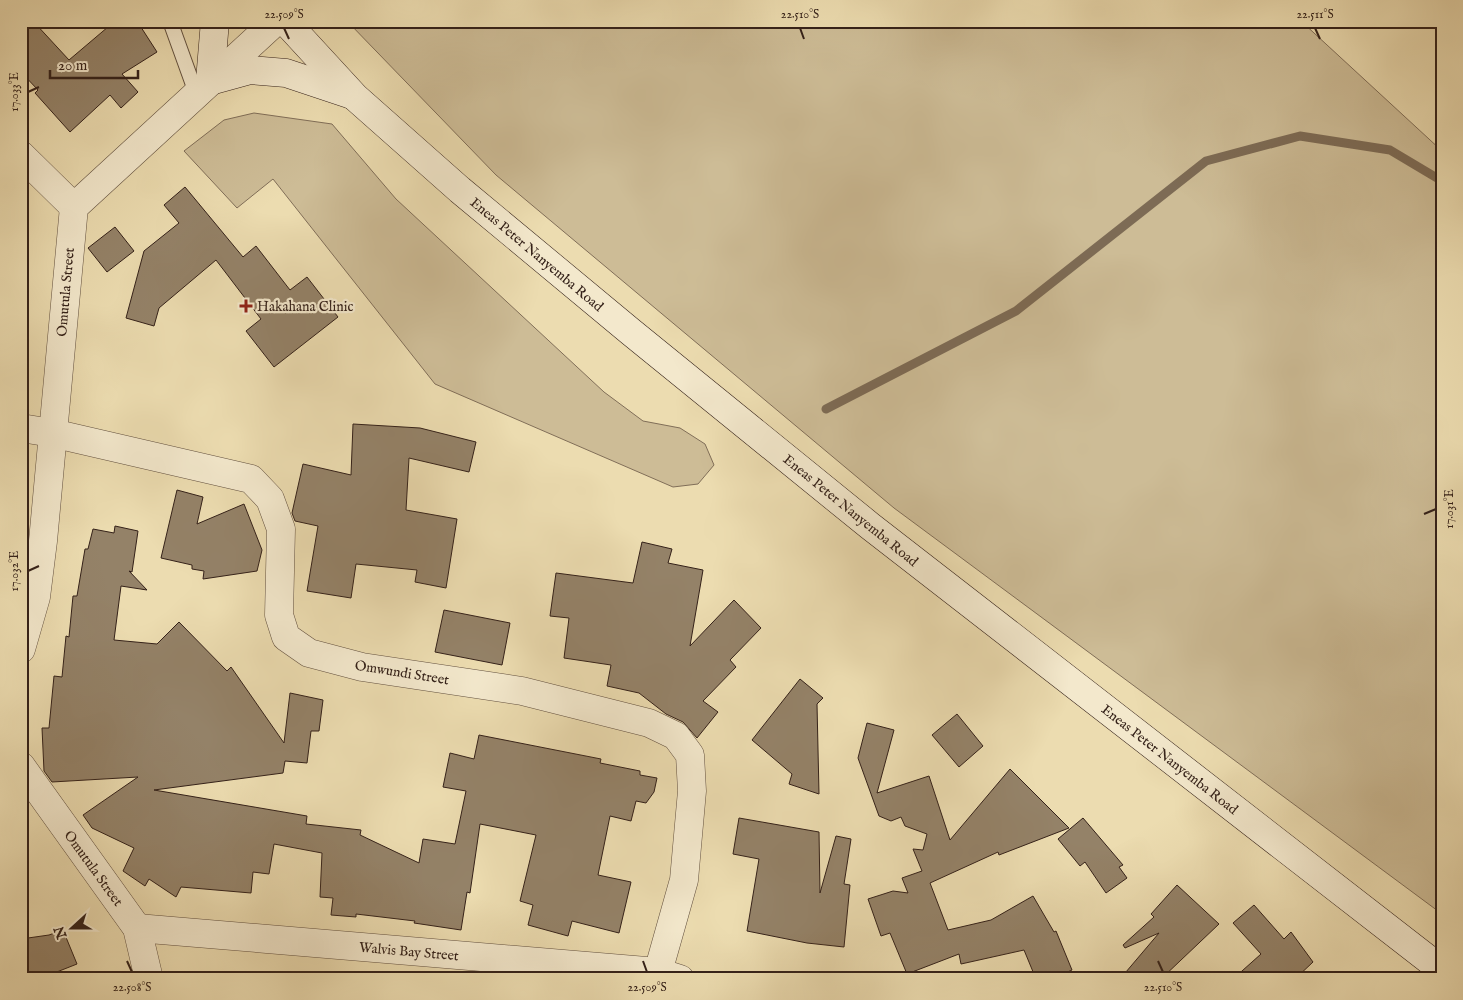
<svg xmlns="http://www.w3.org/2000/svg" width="1463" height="1000" viewBox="0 0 1463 1000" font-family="'IM FELL English',serif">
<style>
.green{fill:#cdbc96;stroke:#806e58}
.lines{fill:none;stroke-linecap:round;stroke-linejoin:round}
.stream{stroke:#7d6b55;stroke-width:9}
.building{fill:#948268;stroke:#342119}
.lane-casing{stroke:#62503f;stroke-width:16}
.street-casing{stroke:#62503f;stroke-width:29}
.secondary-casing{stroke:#342119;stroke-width:29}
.lane{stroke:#f3e8cc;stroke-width:14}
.street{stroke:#f3e8cc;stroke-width:28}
.secondary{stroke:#f3e8cc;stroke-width:28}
.ticks{fill:none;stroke:#342119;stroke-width:2}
.poi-dot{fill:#8f2418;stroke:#f3e8cc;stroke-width:2}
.labels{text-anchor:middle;stroke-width:4.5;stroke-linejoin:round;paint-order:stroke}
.street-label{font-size:14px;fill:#342119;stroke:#f3e8cc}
.poi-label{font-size:14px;fill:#342119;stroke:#f3e8cc;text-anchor:start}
.neatline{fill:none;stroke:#342119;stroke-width:2}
.ticks-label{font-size:12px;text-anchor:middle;fill:#342119}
</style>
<rect width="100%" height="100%" fill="#ecdcb0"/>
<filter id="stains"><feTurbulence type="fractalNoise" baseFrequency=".004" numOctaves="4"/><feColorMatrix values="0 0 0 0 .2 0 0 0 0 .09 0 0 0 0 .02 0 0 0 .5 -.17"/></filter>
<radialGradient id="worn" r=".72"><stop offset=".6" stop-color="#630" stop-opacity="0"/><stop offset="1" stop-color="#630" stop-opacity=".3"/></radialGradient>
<g class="green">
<path d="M347,21h954l141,130v763l-548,-406 -398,-333z"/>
<path d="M254,113l78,11 64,75 208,193 39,29 37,7 25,16 9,21 -16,19 -25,3 -238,-103 -162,-205 -36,29 -53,-57 40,-31z"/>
</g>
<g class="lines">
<path class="stream" d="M826,409l190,-98 190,-150 94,-25 90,14 52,31"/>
</g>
<g class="building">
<path d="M21,21h12l36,39 46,-39h22l20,31 -35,22 16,18 -17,16 -11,-13 -40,37 -35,-39 3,-3 -17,-18z"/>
<path d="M185,187l58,70 13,-11 34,44 17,-13 31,40 -64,50 -28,-36 15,-12 -45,-59 -57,48 -5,18 -28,-8 18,-67 35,-28 -15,-18z"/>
<path d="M115,227l19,24 -27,21 -19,-24z"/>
<path d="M353,424l67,4 56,14 -7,30 -60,-14 -3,52 51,9 -11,69 -31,-6 2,-12 -61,-6 -5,34 -44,-7 11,-65 -23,-5 -3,-8 11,-49 48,11z"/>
<path d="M177,490l26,7 -6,27 47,-20 18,46 -5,21 -54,8 1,-8 -12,-2v-4l-31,-7z"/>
<path d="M115,526l23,5 -6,41 -3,-1 18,19 -26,-4 -7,54 43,4 22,-22 48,49 4,-4 53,76 6,-50 33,7 -4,31h-8l-4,32 -22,-2 -2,12 -129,17 153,26 -1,8 55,6 -1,5 59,28 4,-24 32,5 11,-53 -23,-4 7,-34 24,6 5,-24 122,24 -1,4 40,8v4l17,3 -3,14 -8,11 -10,-2 -5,20 -21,-5 -12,59 33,7 -12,51 -47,-12 -4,15 -40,-11 5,-20 -13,-4 16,-66 -56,-11 -10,69 -3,-1 -6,38 -47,-7 1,-2 -59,-7v3l-25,-2 2,-17 -13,-1 2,-44 -48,-9 -5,30 -16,-2 -2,21 -70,-6 -5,10 -27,-18 -4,7 -22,-15 11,-23 -42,-20 -9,-13 55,-38 -86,5 -8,-11 -2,-43h7l5,-52 8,1 4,-41 3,1 4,-41h4l8,-47h3l5,-20 21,4z"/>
<path d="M642,542l30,7 -4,14 35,7 -13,76 44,-46 27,28 -31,32 6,7 -33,34 15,11 -21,26 -14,-16 -17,-8 -27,-21 -32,-7 4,-21 -47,-7 5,-40 -19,-2 6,-43 77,10z"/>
<path d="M444,610l66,13 -8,42 -67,-13z"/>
<path d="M800,679l23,19 -6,6 2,90 -30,-10 3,-10 -40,-34z"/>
<path d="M957,714l26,32 -24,21 -27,-32z"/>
<path d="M867,723l27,7 -17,63 52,-17 21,64 60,-71 59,59 -70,27 -1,-3 -68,31 18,47 43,-10 42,-24 21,36 2,-1 16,39 -20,9h-16l-12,-29 -63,14 -2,-10 -52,20 -17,-41 -9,3 -13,-37 25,-8 15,2 -6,-15 20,-7 -9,-22 10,1 4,-16 -22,-8 -4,-9 -10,4 -12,-5 -21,-58z"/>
<path d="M739,818l80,14 1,61 16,-57 15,3 -7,45 6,1 -6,62 -37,-4 -60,-12 12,-72 -26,-5z"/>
<path d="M1083,818l40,47 -4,2 8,11 -21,15 -21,-31 -5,4 -22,-27z"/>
<path d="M1177,885l42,39 -58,55h-41l39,-46 -34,15 -2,-3 31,-28 -3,-3z"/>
<path d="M1254,905l30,34 7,-7 22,30 -18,17h-62l28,-25 -28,-31z"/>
<path d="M63,930l14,34 -38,15h-18v-40l28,-4z"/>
</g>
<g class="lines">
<defs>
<path id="lane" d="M170,21l26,72"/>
<g id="street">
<path d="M21,155l53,52"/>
<path d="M21,428l31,5 199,46 19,20 11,30 -2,86 7,22 23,16 53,14 160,24 127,32 27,13 14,19 2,36 -8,89 -26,92"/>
<path d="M21,649l15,-52 7,-56 31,-334 202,-186"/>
<path d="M21,766l116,162 12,51"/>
<path d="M137,928l521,44 22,7"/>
</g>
<g id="secondary">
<path d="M215,21l-5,60 40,-11 36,3 66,22"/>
<path d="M285,21l70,76 105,93 171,142 239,194 572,444"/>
</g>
</defs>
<use href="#lane" class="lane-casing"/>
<use href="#street" class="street-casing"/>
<use href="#secondary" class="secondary-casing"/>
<use href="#lane" class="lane"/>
<use href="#street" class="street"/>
<use href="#secondary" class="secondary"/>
</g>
<path class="ticks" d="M284,28l5,11M800,28l4,11M1315,28l5,11M28,92l11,-5M1424,514l12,-5M28,571l11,-5M127,961l5,11M643,961l4,11M1158,961l5,11"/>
<path class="poi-dot" d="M243.5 298.5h5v5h5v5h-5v5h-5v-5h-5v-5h5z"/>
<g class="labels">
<g class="street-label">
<text transform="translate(537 254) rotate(40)" y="5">Eneas Peter Nanyemba Road</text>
<text transform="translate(65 292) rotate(-85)" y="5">Omutula Street</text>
<text transform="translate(851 510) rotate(39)" y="5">Eneas Peter Nanyemba Road</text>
<text transform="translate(402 672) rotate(9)" y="5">Omwundi Street</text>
<text transform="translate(1170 759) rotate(38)" y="5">Eneas Peter Nanyemba Road</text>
<text transform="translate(94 868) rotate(54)" y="5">Omutula Street</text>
<text transform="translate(409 951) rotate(5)" y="5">Walvis Bay Street</text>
</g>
<g class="poi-label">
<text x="257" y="311">Hakahana Clinic</text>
</g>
</g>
<rect width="1463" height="1000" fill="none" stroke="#ecdcb0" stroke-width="55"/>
<g transform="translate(72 928) rotate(249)" stroke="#f3e8cc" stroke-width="4" paint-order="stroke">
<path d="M0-4L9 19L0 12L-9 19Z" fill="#342119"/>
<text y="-8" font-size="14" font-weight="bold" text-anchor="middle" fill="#342119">N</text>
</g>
<path d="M50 70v8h88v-8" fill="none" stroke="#342119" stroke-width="2.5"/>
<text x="58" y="70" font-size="15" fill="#342119" stroke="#f3e8cc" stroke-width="4" paint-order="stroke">20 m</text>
<rect x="28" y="28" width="1408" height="944" class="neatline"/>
<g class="ticks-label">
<text x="284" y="18">22.509°S</text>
<text x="800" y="18">22.510°S</text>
<text x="1315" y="18">22.511°S</text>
<text transform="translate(14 92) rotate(-90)" y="4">17.033°E</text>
<text transform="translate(1449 509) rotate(-90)" y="4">17.031°E</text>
<text transform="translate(14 571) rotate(-90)" y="4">17.032°E</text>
<text x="132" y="991">22.508°S</text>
<text x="647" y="991">22.509°S</text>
<text x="1163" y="991">22.510°S</text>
</g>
<rect width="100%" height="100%" filter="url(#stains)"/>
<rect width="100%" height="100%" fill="url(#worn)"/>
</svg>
